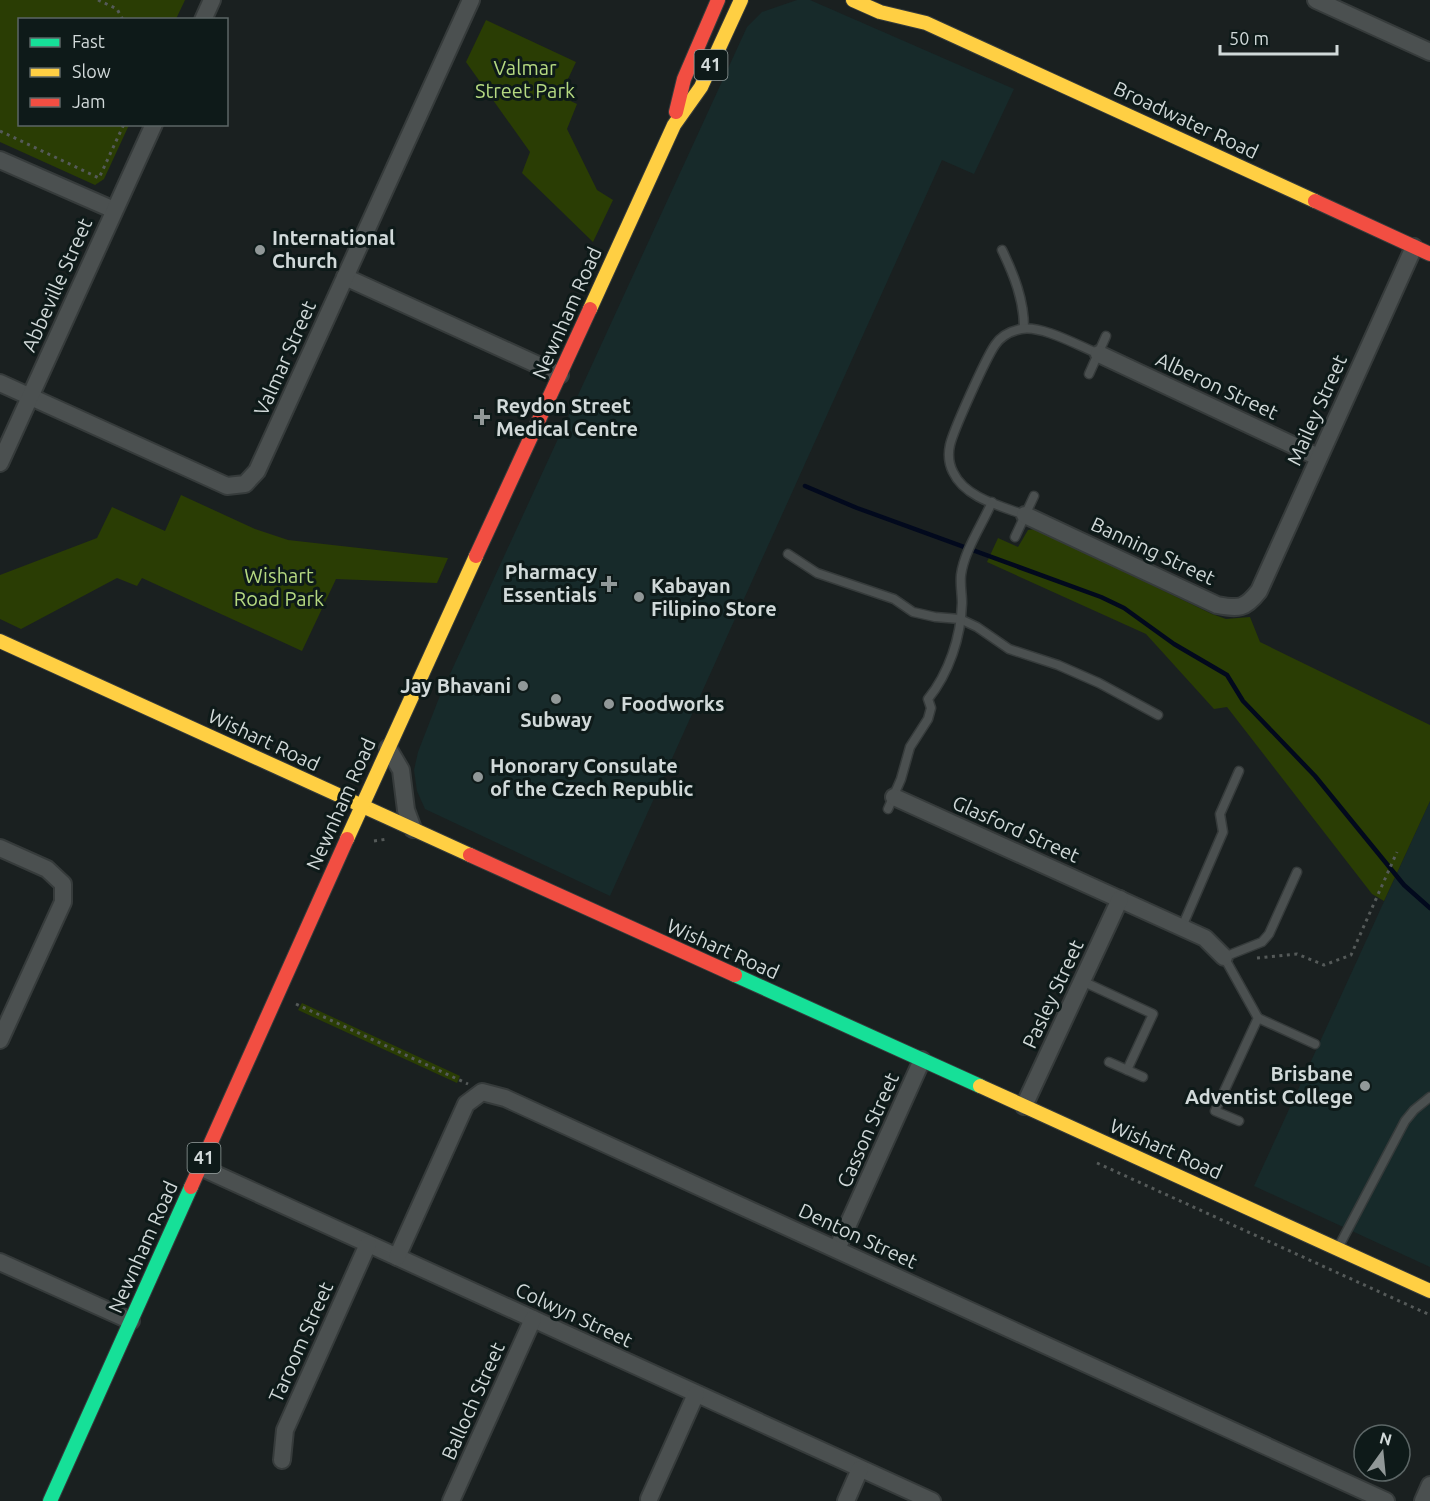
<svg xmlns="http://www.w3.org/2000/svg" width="1430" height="1501" viewBox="0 0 1430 1501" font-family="Ubuntu,sans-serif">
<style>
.built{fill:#172a2a}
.green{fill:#2a3d04}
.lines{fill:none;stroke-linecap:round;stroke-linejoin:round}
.stream{stroke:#02091d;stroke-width:4.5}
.lane-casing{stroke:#363b3b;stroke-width:11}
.street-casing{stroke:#363b3b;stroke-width:20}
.fast-casing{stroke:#363b3b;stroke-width:16}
.slow-casing{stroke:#363b3b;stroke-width:16}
.jam-casing{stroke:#363b3b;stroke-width:16}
.path{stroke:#555a59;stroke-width:3;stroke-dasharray:3 4.5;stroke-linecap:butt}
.lane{stroke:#4b5050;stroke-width:8}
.street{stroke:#4b5050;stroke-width:16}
.fast{stroke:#16e098;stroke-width:14}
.slow{stroke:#ffcf43;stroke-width:14}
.jam{stroke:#f24e42;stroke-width:14}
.poi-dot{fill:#919898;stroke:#0e1a19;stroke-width:2}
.labels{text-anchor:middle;stroke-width:6;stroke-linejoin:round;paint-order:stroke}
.shield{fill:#0e1a19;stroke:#96a09f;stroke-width:1.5}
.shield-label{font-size:18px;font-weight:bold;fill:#d1d9d9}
.park-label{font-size:20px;fill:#b5d981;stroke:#0e1a19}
.street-label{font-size:20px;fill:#d1d9d9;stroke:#0e1a19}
.poi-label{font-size:20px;font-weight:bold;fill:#d1d9d9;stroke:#0e1a19;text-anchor:start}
</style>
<rect width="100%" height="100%" fill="#1a2020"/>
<g class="built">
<path d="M797,0h13l204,89 -40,85 -32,-14 -332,736 -185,-87 -8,-18 -3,-21 4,-18 21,-54 308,-671 15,-15z"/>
<path d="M1430,801v466l-176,-81z"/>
</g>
<g class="green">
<path d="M0,0h185l-9,19 -156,1v104l109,1 -25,54 -9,6 -95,-43z"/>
<path d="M486,20l90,42 -16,34 17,8 -10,25 30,61 16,10 -20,42 -71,-69 8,-21 -64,-90z"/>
<path d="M181,495l74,34 33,11 160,18 -11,25 -101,-4 -34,72 -160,-73 -5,8 -20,-8 -96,51 -21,-10v-44l97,-37 15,-31 53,24z"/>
<path d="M1035,529l177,85 14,5 24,-2 10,25 170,83v76l-46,100 -12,-7 -145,-187 -13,2 -68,-75 -159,-72 11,-24 20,9 10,-17z"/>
<path d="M302,1003l158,73 -3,7 -159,-73z"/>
</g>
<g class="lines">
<path class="stream" d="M805,486l52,22 244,89 23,11 50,36 53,31 16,26 72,75 89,109 26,23"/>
<defs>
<g id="lane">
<path d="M1002,250c12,25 22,50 22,78"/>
<path d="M1089,374l17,-38"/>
<path d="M1025,515c-24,-9 -60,-17 -72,-43 -4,-8 -5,-18 -3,-27 3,-14 36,-87 45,-100 6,-9 16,-14 26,-16 21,-4 58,17 78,25"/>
<path d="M1015,537l19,-41"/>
<path d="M788,554l29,19 77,26 19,13 22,5 25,2 17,8 32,22 49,16 41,18 59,32"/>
<path d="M888,809l13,-30 9,-32 18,-28 3,-11 -3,-9c21,-26 33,-62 34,-96 0,-9 -2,-18 -1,-28 3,-24 21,-50 31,-73"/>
<path d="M1182,927l41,-95 -3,-18 19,-43"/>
<path d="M1082,981l71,33 -26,56"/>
<path d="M1258,1018l57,26"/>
<path d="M1109,1062l34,15"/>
<path d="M1239,1121l-24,-10 43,-93 -34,-61 38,-15 7,-8 28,-62"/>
<path d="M1339,1246l66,-125 9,-11 16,-13"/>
</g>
<g id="street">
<path d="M1316,0l114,52"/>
<path d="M203,20l9,-20"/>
<path d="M0,160l114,50"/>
<path d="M345,277l215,98"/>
<path d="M1099,354l219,103"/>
<path d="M0,383l227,103 18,-2 12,-13 214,-471"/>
<path d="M0,463l154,-339"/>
<path d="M1025,515l192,90c22,4 28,4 42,-14l155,-344"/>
<path d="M388,748l13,22 5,40 7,19"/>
<path d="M894,797l311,141 19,19"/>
<path d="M0,848l47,21 16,15v18l-63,138"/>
<path d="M1024,1106l96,-207"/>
<path d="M200,1167l732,334"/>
<path d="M837,1249l85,-189"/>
<path d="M397,1257l69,-153 16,-12 23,6 881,403"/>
<path d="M0,1262l131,59"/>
<path d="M282,1460l3,-30 83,-186"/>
<path d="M649,1499l47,-105"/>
<path d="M451,1501l82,-182"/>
<path d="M846,1501l14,-32"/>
<path d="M1423,1501l7,-16"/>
</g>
<g id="fast">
<path d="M735,975l245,111"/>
<path d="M50,1501l141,-314"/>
</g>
<g id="slow">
<path d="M853,0l27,12 46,11 389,178"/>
<path d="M590,309l84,-184 27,-38 40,-87"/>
<path d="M0,641l470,214"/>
<path d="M347,839l129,-283"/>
<path d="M980,1086l450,205"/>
</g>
<g id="jam">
<path d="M676,112l8,-33 34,-79"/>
<path d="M1315,201l115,53"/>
<path d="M476,556l114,-247"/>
<path d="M470,855l265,120"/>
<path d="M191,1187l156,-348"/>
</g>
</defs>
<use href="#lane" class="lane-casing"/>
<use href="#street" class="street-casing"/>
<use href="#fast" class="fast-casing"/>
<use href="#slow" class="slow-casing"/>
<use href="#jam" class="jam-casing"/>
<g class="path">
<path d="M98,0l19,9 6,11"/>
<path d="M0,131l99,47 25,-54"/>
<path d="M374,841l13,-2"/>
<path d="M1257,958l40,-4 27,11 27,-10 46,-103"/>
<path d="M296,1004l172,80"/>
<path d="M1097,1163l333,152"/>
</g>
<use href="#lane" class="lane"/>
<use href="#street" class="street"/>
<use href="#fast" class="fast"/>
<use href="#slow" class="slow"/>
<use href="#jam" class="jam"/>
</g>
<g class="poi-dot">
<circle cx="260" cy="250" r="6"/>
<path d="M479 408h6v6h6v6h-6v6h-6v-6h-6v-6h6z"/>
<path d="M606 575h6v6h6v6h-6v6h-6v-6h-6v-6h6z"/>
<circle cx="639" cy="597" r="6"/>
<circle cx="523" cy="686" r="6"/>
<circle cx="556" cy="699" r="6"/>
<circle cx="609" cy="704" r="6"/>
<circle cx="478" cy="777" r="6"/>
<circle cx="1365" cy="1086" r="6"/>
</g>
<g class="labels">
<g class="shield">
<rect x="694.5" y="50" width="33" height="30" rx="4.5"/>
<rect x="187.5" y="1143" width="33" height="30" rx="4.5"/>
</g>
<g class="shield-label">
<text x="711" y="71">41</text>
<text x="204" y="1164">41</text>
</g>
<g class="park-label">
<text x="525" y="75">Valmar<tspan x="525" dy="23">Street Park</tspan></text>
<text x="279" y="583">Wishart<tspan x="279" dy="23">Road Park</tspan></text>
</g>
<g class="street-label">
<text transform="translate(1186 120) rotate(25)" y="7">Broadwater Road</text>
<text transform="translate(57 285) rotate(-66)" y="7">Abbeville Street</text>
<text transform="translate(567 313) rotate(-66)" y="7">Newnham Road</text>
<text transform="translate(285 358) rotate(-66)" y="7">Valmar Street</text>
<text transform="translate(1217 386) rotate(25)" y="7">Alberon Street</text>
<text transform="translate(1317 410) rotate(-66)" y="7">Mailey Street</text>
<text transform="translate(1153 551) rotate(25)" y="7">Banning Street</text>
<text transform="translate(264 740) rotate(25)" y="7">Wishart Road</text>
<text transform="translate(341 804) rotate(-66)" y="7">Newnham Road</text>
<text transform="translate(1016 829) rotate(24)" y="7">Glasford Street</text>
<text transform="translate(723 949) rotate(24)" y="7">Wishart Road</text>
<text transform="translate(1053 994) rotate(-65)" y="7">Pasley Street</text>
<text transform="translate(868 1130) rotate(-66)" y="7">Casson Street</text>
<text transform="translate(1166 1149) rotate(24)" y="7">Wishart Road</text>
<text transform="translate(858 1236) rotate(25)" y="7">Denton Street</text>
<text transform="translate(143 1247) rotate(-66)" y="7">Newnham Road</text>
<text transform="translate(574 1315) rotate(25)" y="7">Colwyn Street</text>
<text transform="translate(301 1342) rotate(-66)" y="7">Taroom Street</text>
<text transform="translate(473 1401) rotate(-66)" y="7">Balloch Street</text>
</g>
<g class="poi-label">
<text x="272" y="245">International<tspan x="272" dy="23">Church</tspan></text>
<text x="496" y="413">Reydon Street<tspan x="496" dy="23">Medical Centre</tspan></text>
<text x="597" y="579" text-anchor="end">Pharmacy<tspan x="597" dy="23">Essentials</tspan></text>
<text x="651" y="593">Kabayan<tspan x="651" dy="23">Filipino Store</tspan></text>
<text x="511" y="693" text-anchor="end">Jay Bhavani</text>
<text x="621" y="711">Foodworks</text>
<text x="556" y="727" text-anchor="middle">Subway</text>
<text x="490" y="773">Honorary Consulate<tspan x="490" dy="23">of the Czech Republic</tspan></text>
<text x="1353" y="1081" text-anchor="end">Brisbane<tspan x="1353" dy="23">Adventist College</tspan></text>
</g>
</g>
<rect x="18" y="18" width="210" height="108" fill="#0e1a19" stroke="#5c6666" stroke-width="1.5"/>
<rect x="30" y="38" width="30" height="9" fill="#16e098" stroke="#5c6666" stroke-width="1.5"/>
<text x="72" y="48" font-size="18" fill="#d1d9d9">Fast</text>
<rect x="30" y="68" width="30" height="9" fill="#ffcf43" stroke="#5c6666" stroke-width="1.5"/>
<text x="72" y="78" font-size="18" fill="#d1d9d9">Slow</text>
<rect x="30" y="98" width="30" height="9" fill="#f24e42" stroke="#5c6666" stroke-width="1.5"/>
<text x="72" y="108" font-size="18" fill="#d1d9d9">Jam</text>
<g transform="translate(1382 1453) rotate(15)"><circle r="28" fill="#0e1a19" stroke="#5c6666" stroke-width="1.5"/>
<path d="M0-4.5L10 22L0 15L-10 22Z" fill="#919898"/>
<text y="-9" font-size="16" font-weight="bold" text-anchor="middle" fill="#d1d9d9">N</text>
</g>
<path d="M1220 45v9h117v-9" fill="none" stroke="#d1d9d9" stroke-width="3"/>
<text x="1229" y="45" font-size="18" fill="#d1d9d9" stroke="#0e1a19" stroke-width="4.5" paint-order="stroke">50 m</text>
</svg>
